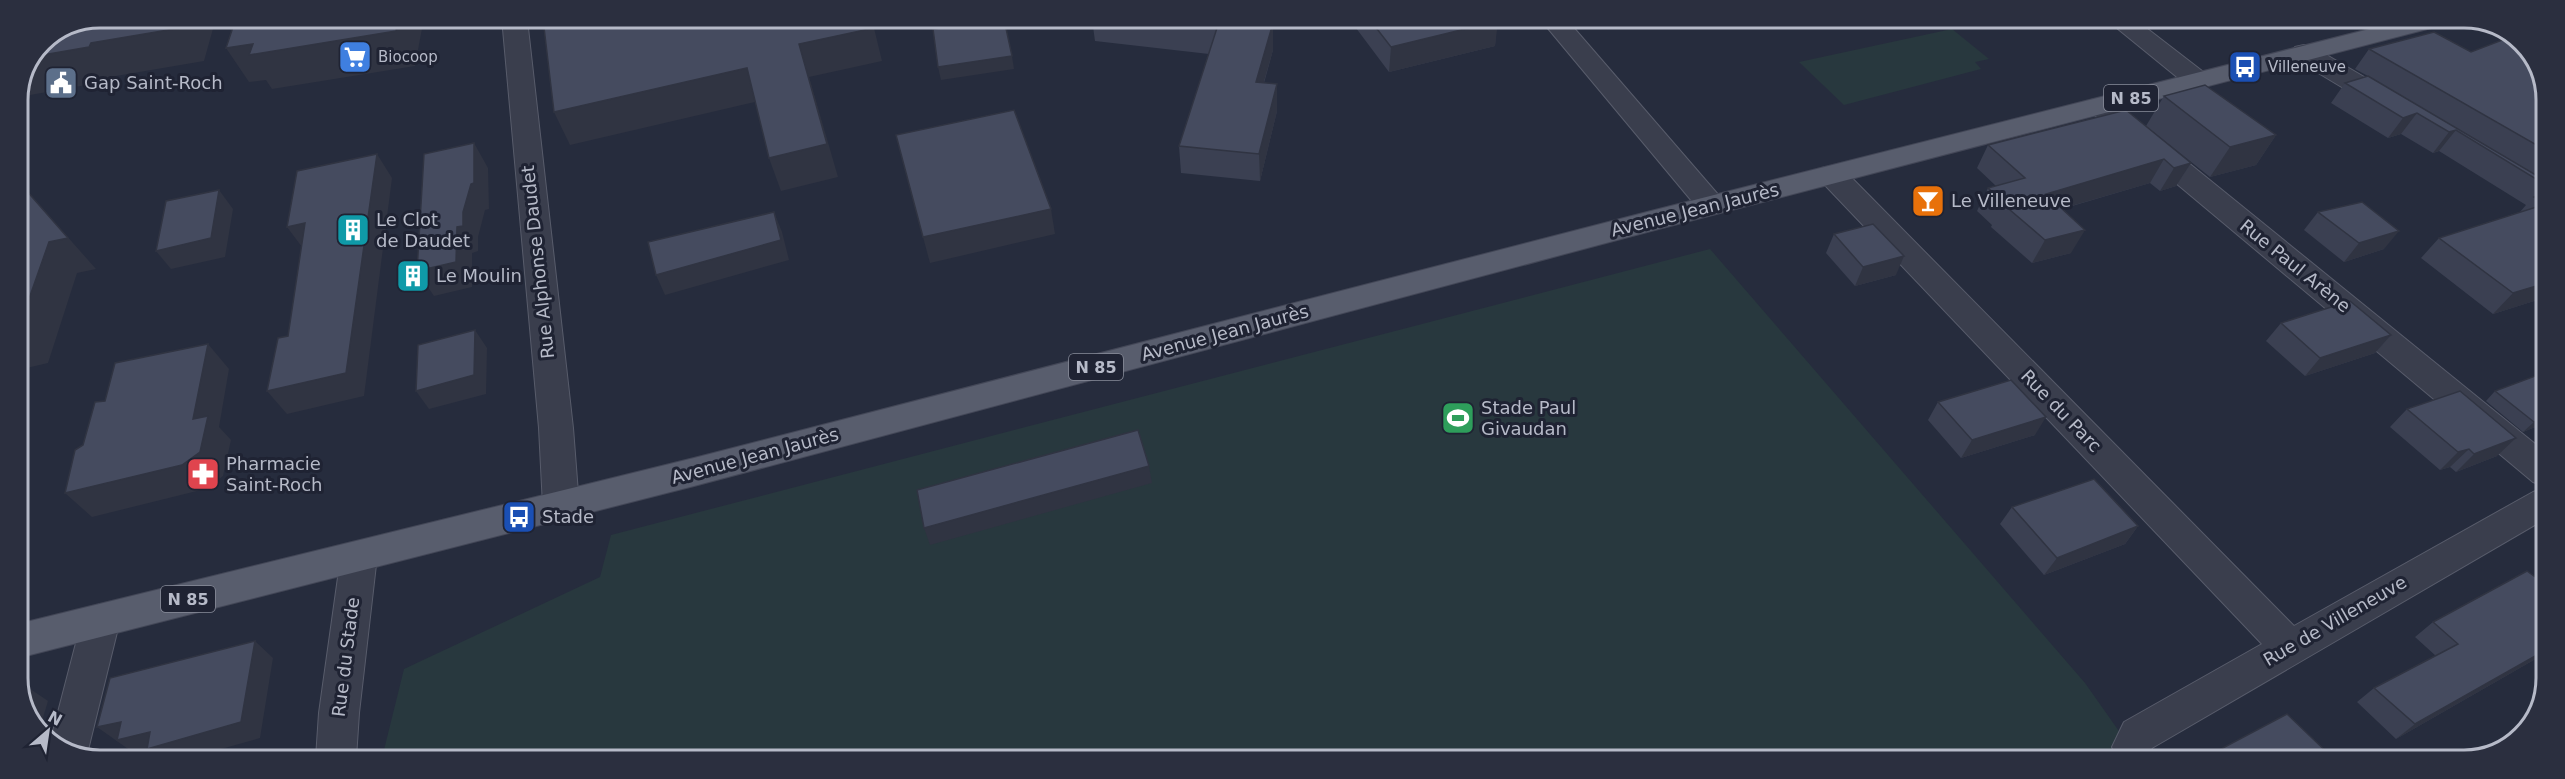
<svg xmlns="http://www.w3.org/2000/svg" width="2565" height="779" viewBox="0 0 2565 779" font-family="'DejaVu Sans',sans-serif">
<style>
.green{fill:#28383e}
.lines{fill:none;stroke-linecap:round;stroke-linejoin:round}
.minor-casing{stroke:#585c6b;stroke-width:2}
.major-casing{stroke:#434757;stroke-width:2}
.minor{fill:#3a3e4d;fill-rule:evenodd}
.major{fill:#585d6d;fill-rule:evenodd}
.wall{fill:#3b4052}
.shaded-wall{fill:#303442}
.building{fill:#454b5f;stroke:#303442;stroke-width:1.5}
.labels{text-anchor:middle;stroke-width:6;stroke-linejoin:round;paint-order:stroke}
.far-poi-label{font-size:15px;fill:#b6bac8;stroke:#1f2333;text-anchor:start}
.shield{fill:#1f2333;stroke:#898d9b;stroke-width:1.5}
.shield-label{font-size:16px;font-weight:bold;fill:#b6bac8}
.poi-label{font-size:18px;fill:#b6bac8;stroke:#1f2333;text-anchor:start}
.street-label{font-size:18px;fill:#b6bac8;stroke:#1f2333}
.rim{fill:none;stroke:#b6bac8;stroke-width:3}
</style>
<rect width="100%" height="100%" fill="#262c3d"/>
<g class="green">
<path d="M1952,29l37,30 -14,3 6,7 -137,36 -45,-43z"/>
<path d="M1710,249l375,434 43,61 -17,6 9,11 -1738,-3 22,-89 196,-92 11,-42z"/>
</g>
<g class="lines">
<defs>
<g id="minor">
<path d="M502,18l25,1 46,409 6,78 -5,10 -13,4 -13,-4 -5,-10 -4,-78z"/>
<path d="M1541,20h26l154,178 5,7 -5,7 -10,3 -10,-3z"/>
<path d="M2107,20h29l70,54 4,6 -4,6 -9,2 -9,-2z"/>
<path d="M2304,45l9,2 87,51 4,6 -4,6 -10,2 -10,-2 -85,-51 -4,-6 4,-6z"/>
<path d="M2101,98l10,2 434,352v34l-12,-4 -442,-370 -4,-6 4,-6z"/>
<path d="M1832,166l10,2 452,458 239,-134 12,-4v31l-393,229 -6,12h-28l-6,-13 12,-25 138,-78 -440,-462 -4,-7 4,-7z"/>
<path d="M359,541l13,4 5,11 -18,157 -3,45h-40l3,-45 22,-157 5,-11z"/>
<path d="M101,604l13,4 6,12 -32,130 -3,8h-6l-28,-19 31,-119 6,-12z"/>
</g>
<path id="major" d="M2401,21h42l-4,5 -788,205 -957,255 -676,172v-34l676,-166 957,-247z"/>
</defs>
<use href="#minor" class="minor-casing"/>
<use href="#major" class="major-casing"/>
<use href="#minor" class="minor"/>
<use href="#major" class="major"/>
</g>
<g class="wall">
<path d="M1092,19h179l2,31 -9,33 13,28 -17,70 -79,-8 -2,-27 30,-92 -114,-13z"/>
<path d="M1350,20h147l-2,26 -106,26z"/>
<path d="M2369,49l178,46 -1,212 -12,-6 -41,13 -72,-56 18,-20 81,-26 6,-7 -87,-54 -6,2 -32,-19 -13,4 -57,-35 14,-20 23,-7 -13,-7z"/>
<path d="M2164,96l112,39 -20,30 -46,12 -64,-51z"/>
<path d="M2126,110l65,53 -15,23 -16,5 -10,-8 -88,26 9,44 -39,10 -41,-36 1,-2 -15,-14 11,-23 8,-2 -19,-18 11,-23z"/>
<path d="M2318,212l66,37 -40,13 -40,-32z"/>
<path d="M1834,234l62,41 -41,11 -29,-33z"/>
<path d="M2281,323l110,12 -16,18 -70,23 -39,-35z"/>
<path d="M2495,391l50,32 -22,9 -37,-31z"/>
<path d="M1938,402l97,33 -74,23 -33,-38z"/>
<path d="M2407,409l90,47 -41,16 -6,-5 -10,3 -50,-43z"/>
<path d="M2012,507l126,19 -13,18 -81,31 -44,-51z"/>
<path d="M2545,584l-1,70 -148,85 -39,-37 17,-14 62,-32 -21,-19 18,-15z"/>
</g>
<g class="shaded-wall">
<path d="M183,18h33l-12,43 -88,15 -2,4 -95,17 18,-41 54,-13z"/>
<path d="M398,18h26l-9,48 -143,23 -6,-9 -17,2 -23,-34z"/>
<path d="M1498,21l-3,25 -106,26 2,-25z"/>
<path d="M1273,23v27l-17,59v-27z"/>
<path d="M874,28l8,33 -73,16 29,100 -57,14 -12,-33 30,-114z"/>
<path d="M1012,56l2,13 -73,11 -3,-13z"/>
<path d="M747,68l12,33 -189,44 -16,-33z"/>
<path d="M1277,84v27l-17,70 -1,-27z"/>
<path d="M2417,113l-16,21 -13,4 15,-20z"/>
<path d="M2456,130l-17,21 -6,2 16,-21z"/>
<path d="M2276,135l-20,30 -46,12 20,-30z"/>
<path d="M474,143l14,25 1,41 -4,1 -7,27v14l-6,2v34l-38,9 -17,-25 40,-44z"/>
<path d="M377,154l15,24 -28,218 -77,18 -20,-23z"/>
<path d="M2164,159l-14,24 -117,34 13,-23z"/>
<path d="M2191,163l-15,23 -16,5 14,-23z"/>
<path d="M18,181l78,88 -19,4 -29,90 -30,7z"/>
<path d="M219,190l14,19 -8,48 -54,12 -15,-18z"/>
<path d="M1051,209l4,25 -125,29 -7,-26z"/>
<path d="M774,212l8,20 7,28 -124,35 -9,-20z"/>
<path d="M305,223v28l-18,-24z"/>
<path d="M2085,230l-14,23 -39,10 13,-23z"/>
<path d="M2399,231l-15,18 -40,13 15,-19z"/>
<path d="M1904,256l-8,19 -41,11 8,-19z"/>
<path d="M2546,283v6l-12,12 -41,13 20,-21z"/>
<path d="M475,330l12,18 -1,46 -57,15 -13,-18z"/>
<path d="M2391,335l-16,18 -70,23 15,-18z"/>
<path d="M208,344l21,25 -10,58 12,13 -8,36 -18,13 -113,28 -27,-24 128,-74z"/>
<path d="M2046,417l-11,18 -74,23 11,-18z"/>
<path d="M2545,417v6l-22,9 11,-10z"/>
<path d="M2516,438l-19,18 -41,16 18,-18z"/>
<path d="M18,447l7,6 -7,19z"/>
<path d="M2469,449l-19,18 -10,3 18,-18z"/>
<path d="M1149,466l3,17 -222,62 -6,-17z"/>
<path d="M2138,526l-13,18 -81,31 13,-17z"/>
<path d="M255,641l18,17 -13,80 -71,20h-30l-7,-5 -14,3 -41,-29z"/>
<path d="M2544,651v3l-148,85 19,-15z"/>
<path d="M26,686l22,15 -9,30 -4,-2 -12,-32z"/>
</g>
<g class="building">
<path d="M101,18h82l-3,10 -89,15 -2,4 -52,9 5,-14z"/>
<path d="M236,18h162l-2,13 -147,24 4,-11 -27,4z"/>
<path d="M543,19h327l4,9 -75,16 28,100 -58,14 -22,-90 -193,44z"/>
<path d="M953,19h51l8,37 -74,11 -5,-38 22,-3z"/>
<path d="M1138,19h133l2,4 -17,59 21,2 -18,70 -80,-8 38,-118z"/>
<path d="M1370,20h127l1,1 -107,26z"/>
<path d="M2434,32l37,20 39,-15 20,13 17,45v56l-178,-102z"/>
<path d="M2368,76l178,105v4l-90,-55 -7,2 -32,-19 -14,5 -58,-35z"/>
<path d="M2205,85l71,50 -46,12 -66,-51z"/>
<path d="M1014,110l37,99 -128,28 -27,-102z"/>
<path d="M2126,110l65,53 -17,5 -10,-9 -118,35 39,36 -40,10 -42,-36 2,-1 -17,-15 37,-10 -37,-33z"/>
<path d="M474,143v40l-3,1 -8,28v14l-6,1 -1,35 -39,9 7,-117z"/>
<path d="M377,154l-31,219 -79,18 11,-53 10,-2 17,-113 -18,4 10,-56z"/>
<path d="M18,181l50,57 -19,4 -31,88z"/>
<path d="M219,190l-8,48 -55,13 10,-50z"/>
<path d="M2546,191v92l-33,10 -74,-55 107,-34 -12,-7z"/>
<path d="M2362,202l37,29 -40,12 -41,-31z"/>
<path d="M774,212l7,28 -125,35 -8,-33z"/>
<path d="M1873,224l31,32 -41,11 -29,-33z"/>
<path d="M2350,301l41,34 -71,23 -39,-35z"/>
<path d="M475,330l-1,45 -58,16 2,-46z"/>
<path d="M208,344l-15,75 15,-3 -8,36 -18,13 -117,28 10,-43 8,-5 12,-43 10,-1 10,-38z"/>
<path d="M2546,372l-1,45 -11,5 -39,-31z"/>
<path d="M2011,380l35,37 -74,23 -34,-38z"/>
<path d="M2460,391l56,47 -42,16 -5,-5 -11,3 -51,-43z"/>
<path d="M1138,430l11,36 -225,62 -7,-38z"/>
<path d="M2094,479l44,47 -81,32 -45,-51z"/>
<path d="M2527,571l18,13 -1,67 -129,73 -41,-36 84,-44 -25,-22z"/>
<path d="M255,641l-14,81 -94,27 3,-17 -33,8 4,-18 -24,5 13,-49z"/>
<path d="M26,686l-3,11 -3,-9z"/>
<path d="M2287,714l49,47h-133l-1,-2z"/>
</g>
<defs>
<symbol id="supermarket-square" viewBox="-11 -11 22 22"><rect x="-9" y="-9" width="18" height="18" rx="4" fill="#3f7fe0" stroke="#1f2333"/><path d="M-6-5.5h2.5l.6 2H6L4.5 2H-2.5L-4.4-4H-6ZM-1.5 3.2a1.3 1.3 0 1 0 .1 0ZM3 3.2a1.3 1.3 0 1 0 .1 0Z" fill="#fff"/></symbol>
<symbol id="bus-square" viewBox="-11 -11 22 22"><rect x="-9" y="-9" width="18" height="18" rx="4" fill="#1a4fb4" stroke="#1f2333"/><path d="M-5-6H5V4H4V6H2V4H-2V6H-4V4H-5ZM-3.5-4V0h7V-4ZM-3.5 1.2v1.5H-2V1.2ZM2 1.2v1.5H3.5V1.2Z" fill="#fff"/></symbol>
<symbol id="civic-square" viewBox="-11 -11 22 22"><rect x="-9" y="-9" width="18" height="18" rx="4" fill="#5c6f8a" stroke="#1f2333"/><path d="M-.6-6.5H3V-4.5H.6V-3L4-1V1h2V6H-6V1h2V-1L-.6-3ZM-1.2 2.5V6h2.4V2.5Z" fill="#fff"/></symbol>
<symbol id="bar-square" viewBox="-11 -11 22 22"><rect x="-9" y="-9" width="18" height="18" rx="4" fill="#e8710a" stroke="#1f2333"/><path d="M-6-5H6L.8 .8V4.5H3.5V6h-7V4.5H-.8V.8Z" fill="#fff"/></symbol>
<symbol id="building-square" viewBox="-11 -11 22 22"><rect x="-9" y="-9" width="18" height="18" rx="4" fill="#0f9aa8" stroke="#1f2333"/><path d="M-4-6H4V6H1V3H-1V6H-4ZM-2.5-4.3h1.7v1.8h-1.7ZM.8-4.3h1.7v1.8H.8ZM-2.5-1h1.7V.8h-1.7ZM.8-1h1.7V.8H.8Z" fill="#fff"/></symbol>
<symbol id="stadium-square" viewBox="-11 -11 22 22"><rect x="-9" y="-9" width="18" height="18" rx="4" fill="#2e9e5b" stroke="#1f2333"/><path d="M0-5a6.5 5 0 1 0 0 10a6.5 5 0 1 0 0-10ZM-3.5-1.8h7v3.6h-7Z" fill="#fff"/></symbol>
<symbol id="pharmacy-square" viewBox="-11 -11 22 22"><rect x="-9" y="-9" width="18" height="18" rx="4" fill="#e0444e" stroke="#1f2333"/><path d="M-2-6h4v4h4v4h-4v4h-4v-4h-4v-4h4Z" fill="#fff"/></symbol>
</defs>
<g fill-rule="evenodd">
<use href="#supermarket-square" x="336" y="38" width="38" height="38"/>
<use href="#bus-square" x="2226" y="48" width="38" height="38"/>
<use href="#civic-square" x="42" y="64" width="38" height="38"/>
<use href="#bar-square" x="1909" y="182" width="38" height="38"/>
<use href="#building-square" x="334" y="211" width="38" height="38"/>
<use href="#building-square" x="394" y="257" width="38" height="38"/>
<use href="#stadium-square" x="1439" y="399" width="38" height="38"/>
<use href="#pharmacy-square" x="184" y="455" width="38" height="38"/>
<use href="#bus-square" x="500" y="498" width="38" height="38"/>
</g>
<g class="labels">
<g class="far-poi-label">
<text x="378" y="62">Biocoop</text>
<text x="2268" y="72">Villeneuve</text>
</g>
<g class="shield">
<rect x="2104" y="85" width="54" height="26" rx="4.5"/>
<rect x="1069" y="354" width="54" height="26" rx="4.5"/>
<rect x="161" y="586" width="54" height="26" rx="4.5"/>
</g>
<g class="shield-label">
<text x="2131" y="104">N 85</text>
<text x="1096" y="373">N 85</text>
<text x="188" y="605">N 85</text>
</g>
<g class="poi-label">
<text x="84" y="89">Gap Saint-Roch</text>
<text x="1951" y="207">Le Villeneuve</text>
<text x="376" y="226">Le Clot<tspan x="376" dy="21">de Daudet</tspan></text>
<text x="436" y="282">Le Moulin</text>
<text x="1481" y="414">Stade Paul<tspan x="1481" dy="21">Givaudan</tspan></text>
<text x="226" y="470">Pharmacie<tspan x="226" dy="21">Saint-Roch</tspan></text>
<text x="542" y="523">Stade</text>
</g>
<g class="street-label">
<text transform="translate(1695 210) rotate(-14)" y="6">Avenue Jean Jaurès</text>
<text transform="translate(538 262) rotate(-96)" y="6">Rue Alphonse Daudet</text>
<text transform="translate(2295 266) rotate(39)" y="6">Rue Paul Arène</text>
<text transform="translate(1225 333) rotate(-15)" y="6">Avenue Jean Jaurès</text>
<text transform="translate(2061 411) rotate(46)" y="6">Rue du Parc</text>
<text transform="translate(755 456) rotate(-15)" y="6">Avenue Jean Jaurès</text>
<text transform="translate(2335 621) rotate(-30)" y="6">Rue de Villeneuve</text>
<text transform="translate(346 657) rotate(-83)" y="6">Rue du Stade</text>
</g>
</g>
<path d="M0 0H2565V779H0ZM100 28H2464A72 72 0 0 1 2536 100V678A72 72 0 0 1 2464 750H100A72 72 0 0 1 28 678V100A72 72 0 0 1 100 28Z" fill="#2b2f3f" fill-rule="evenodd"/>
<path class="rim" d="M100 28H2464A72 72 0 0 1 2536 100V678A72 72 0 0 1 2464 750H100A72 72 0 0 1 28 678V100A72 72 0 0 1 100 28Z"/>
<g transform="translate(48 731) rotate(29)" stroke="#1f2333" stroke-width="4.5" paint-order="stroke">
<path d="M0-4.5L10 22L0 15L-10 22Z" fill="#b6bac8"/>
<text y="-9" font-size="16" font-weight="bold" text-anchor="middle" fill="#b6bac8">N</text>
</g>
</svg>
